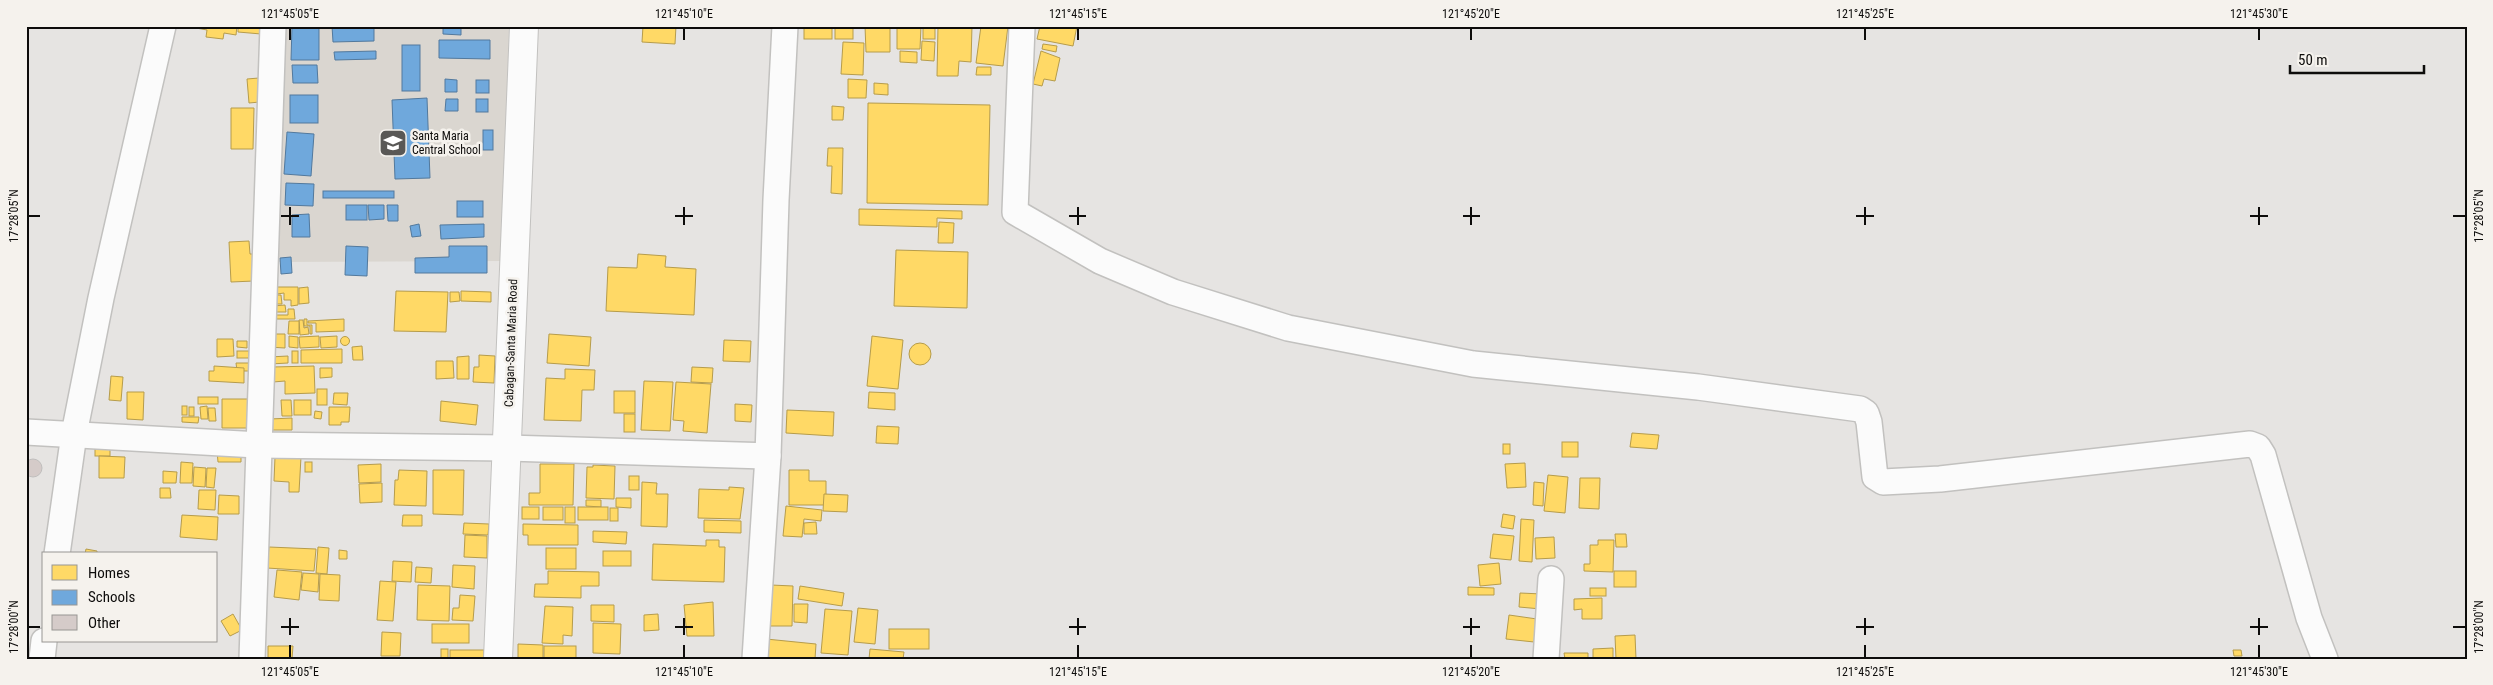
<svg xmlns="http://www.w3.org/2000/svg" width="2493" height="685" viewBox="0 0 2493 685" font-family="'Roboto Condensed',sans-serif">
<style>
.built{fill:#dad6d0}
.homes{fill:#ffd966;stroke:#b69c4b}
.schools{fill:#6fa8dc;stroke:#52799d}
.building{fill:#d5cbc9;stroke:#c0bebd}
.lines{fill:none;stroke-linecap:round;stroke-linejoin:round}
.minor-casing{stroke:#c2c1bf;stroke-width:28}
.major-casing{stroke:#c2c1bf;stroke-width:30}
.minor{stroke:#fbfbfb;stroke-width:25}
.major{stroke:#fbfbfb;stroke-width:28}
.ticks{fill:none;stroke:#0d0c0b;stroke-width:2}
.labels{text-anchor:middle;stroke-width:5;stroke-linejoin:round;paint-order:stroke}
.poi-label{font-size:12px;fill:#0d0c0b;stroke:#f5f2ed;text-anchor:start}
.street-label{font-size:12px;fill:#0d0c0b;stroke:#f5f2ed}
.neatline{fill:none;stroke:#0d0c0b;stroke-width:2}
.ticks-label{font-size:12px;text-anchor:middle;fill:#0d0c0b}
</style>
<rect width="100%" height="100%" fill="#e6e4e2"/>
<path class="built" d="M283,26h226l-7,235 -224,1z"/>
<g class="homes">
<path d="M196,26h41l-1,9 -12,-2 -1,6 -17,-2 1,-7 -11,-2z"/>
<path d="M238,26h23v8l-23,-2z"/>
<path d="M643,26h33l-1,18 -33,-2z"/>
<rect x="804" y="26" width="28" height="13"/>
<rect x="835" y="26" width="18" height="13"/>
<path d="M865,26h25v26h-24z"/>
<path d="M897,26h24l-1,23h-23z"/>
<rect x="923" y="26" width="12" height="13"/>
<path d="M938,26h34l-1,36 -12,-1 -1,15h-21z"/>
<path d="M981,26h27l-5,40 -27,-3z"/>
<path d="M1040,26h37l-4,20 -36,-7z"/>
<path d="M922,41l13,1 -1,19 -13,-1z"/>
<path d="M843,42l21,1 -1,32 -22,-1z"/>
<path d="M1043,44l14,2 -1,6 -14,-3z"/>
<path d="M900,51l17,1v11l-17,-1z"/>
<path d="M1041,51l19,7 -5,23 -11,-2 -2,7 -9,-2z"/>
<path d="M977,67h14v8h-15z"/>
<path d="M259,78l1,24 -11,1 -2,-24z"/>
<path d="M848,79l19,1 -1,18h-18z"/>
<path d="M874,83l14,1v11l-14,-1z"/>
<path d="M868,103l122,2 -2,100 -121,-2z"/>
<path d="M832,106l12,1 -1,13h-11z"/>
<path d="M231,108h23l-1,41h-22z"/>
<path d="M828,148h15l-1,46 -11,-1 1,-27h-5z"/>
<path d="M859,209l103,2v8l-25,-1v9l-78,-2z"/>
<path d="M939,222l15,1 -1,20h-15z"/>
<path d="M249,241l1,13h7l-3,27 -23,1 -2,-40z"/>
<path d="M896,250l72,2 -1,56 -73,-2z"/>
<path d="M638,254l28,2 -1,11 31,2 -2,46 -88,-4 2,-44 29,1z"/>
<path d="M277,287h21v18l-7,1v-6h-7v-7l-7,1z"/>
<path d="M308,287l1,16 -10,1v-16z"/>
<path d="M396,291l52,1 -2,40 -52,-1z"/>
<path d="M461,291l30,1v10l-30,-1z"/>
<path d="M450,292h9l1,9 -10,1z"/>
<path d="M276,295h5l1,9h-10z"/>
<path d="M285,305l1,7h-12l-1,-6z"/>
<path d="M288,309h6l1,10h-19l-1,-4h13z"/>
<path d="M304,319h3v6h5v9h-2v-8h-6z"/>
<path d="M344,319v12l-28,1v-9h-8v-2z"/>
<path d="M299,320h4l1,8 4,-1 1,7 -9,1z"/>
<path d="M289,321h10v13h-11z"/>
<path d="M269,334h16v14l-17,-1z"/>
<path d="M549,334l42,3 -2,29 -42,-3z"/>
<path d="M289,336l9,1v11l-9,-1z"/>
<path d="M319,336v11l-19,1 -1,-11z"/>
<path d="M337,336v11l-16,1 -1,-11z"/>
<path d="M872,336l31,4 -5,49 -31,-3z"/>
<circle cx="345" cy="341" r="4.5"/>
<path d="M217,339h16l1,17 -17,1z"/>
<path d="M724,340l27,1 -1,21 -27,-1z"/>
<path d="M237,341h10v7l-10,-1z"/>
<circle cx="920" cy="354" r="11"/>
<path d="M362,346l1,14h-10l-1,-13z"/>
<path d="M342,349v14h-41v-13z"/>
<rect x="237" y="351" width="12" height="7"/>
<rect x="292" y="351" width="6" height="12"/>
<path d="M479,355l16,1 -1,27 -21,-1 1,-15h5z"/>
<path d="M288,356v7l-18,1 -1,-7z"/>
<path d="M469,356v23h-12v-22z"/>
<path d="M436,361h17l1,17 -18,1z"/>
<path d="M236,363h13v8h-12z"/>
<path d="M214,366l30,2v15l-35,-2v-10h5z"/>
<path d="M314,366l1,27 -30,1v-13l-12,1 -1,-15z"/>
<path d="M692,367l21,1 -1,15 -21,-1z"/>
<path d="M320,368h12v9l-12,1z"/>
<path d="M565,369l30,1 -1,20h-12l-1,31 -37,-1 2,-42 19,1z"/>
<path d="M111,376l12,1 -2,24 -12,-1z"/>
<path d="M644,381l29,1 -3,49 -29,-1z"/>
<path d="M676,382l35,2 -4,49 -24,-2 1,-10 -11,-1z"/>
<rect x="317" y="389" width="10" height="16"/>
<rect x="614" y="391" width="21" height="22"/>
<path d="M127,392h17l-1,28 -16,-1z"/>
<path d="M869,392l26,1v17l-27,-2z"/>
<path d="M334,393h14l-1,12 -14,-1z"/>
<rect x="198" y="397" width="20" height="7"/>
<path d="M222,399h27l-1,29h-26z"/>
<path d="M281,400h10l1,16h-10z"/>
<rect x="294" y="400" width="17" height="15"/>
<path d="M441,401l37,4 -2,20 -36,-4z"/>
<path d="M735,404l17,1 -1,17 -16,-1z"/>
<rect x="182" y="406" width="5" height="9"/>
<path d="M207,406l1,13h-7l-1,-12z"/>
<rect x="189" y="407" width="5" height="9"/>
<path d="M329,407h21l-1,15h-8v3h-12z"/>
<path d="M208,408h7l1,13h-7z"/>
<path d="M787,410l47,2 -1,24 -47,-3z"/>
<path d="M315,411l7,1 -1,7 -7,-1z"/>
<rect x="624" y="414" width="11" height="18"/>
<path d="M182,417h17l-1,6 -16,-1z"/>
<path d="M292,418v12h-22v-11z"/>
<path d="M877,426l22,1 -1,17 -22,-1z"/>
<path d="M1632,433l27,2 -2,14 -27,-2z"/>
<rect x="1562" y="442" width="16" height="15"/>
<rect x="1503" y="444" width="7" height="10"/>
<rect x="95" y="449" width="15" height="7"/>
<path d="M241,450v12h-23l-1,-11z"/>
<path d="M99,456l26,1 -1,21h-25z"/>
<path d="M275,457h26l-2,35h-10v-10l-15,-1z"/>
<path d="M181,462l12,1 -1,20h-12z"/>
<rect x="305" y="462" width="7" height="10"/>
<path d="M1525,463l1,24 -19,1 -2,-24z"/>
<path d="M381,464v18l-22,1 -1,-18z"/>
<path d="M540,464h34l-1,41h-44v-12h11z"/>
<path d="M593,465l22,1 -1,33 -28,-1 1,-31h6z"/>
<path d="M194,467l12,1 -1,19 -12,-1z"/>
<path d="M207,468h9l-2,20 -8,-1z"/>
<path d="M399,470l28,1 -1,35 -32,-1 1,-25h3z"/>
<path d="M433,470h31l-1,45 -30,-1z"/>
<path d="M789,470h20v11h17v24h-37z"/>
<path d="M163,471l14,1 -1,11h-13z"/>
<path d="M1548,475l20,2 -3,36 -21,-2z"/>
<rect x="629" y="476" width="10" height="14"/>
<path d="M1580,478h20l-1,31 -20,-1z"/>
<path d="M642,482l15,1 -1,11h12l-1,33 -26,-1z"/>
<path d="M1534,482l10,1 -1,23 -10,-1z"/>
<path d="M382,483v19l-22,1 -1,-19z"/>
<path d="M729,487l15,1 -4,31 -42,-1 1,-29 30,1z"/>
<path d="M160,488h10l1,10h-11z"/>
<path d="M199,490h17l-1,20 -17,-1z"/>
<path d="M824,494l24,1 -1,17 -24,-1z"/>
<path d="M219,495l20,1v18h-21z"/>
<path d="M616,498h15v10l-15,-1z"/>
<path d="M586,500h15v7l-15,-1z"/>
<path d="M786,506l36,4 -1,11 -17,-2 -2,18 -19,-1z"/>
<rect x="522" y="507" width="17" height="12"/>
<rect x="543" y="507" width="20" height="13"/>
<rect x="565" y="507" width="10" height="16"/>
<rect x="578" y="507" width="30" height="13"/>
<rect x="610" y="508" width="8" height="13"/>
<path d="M1503,514l12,2 -2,13 -12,-2z"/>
<path d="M182,515l36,2 -1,23 -37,-3z"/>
<path d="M403,515h19v11h-20z"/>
<path d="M1521,519l13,1 -2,42 -13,-1z"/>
<path d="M704,520l37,1v12l-37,-1z"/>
<path d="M816,522l1,12h-13v-11z"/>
<path d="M464,523l25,1 -1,11 -25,-1z"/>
<path d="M523,524l55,1v20h-50v-10h-5z"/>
<path d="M593,531l34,1 -1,12 -33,-2z"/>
<path d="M1493,534l21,2 -3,24 -21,-2z"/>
<path d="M1615,534h11l1,13h-11z"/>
<path d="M465,535l22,1v22l-23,-1z"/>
<path d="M1554,537l1,21 -19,1 -1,-21z"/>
<path d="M706,540h13v7h6l-1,35 -72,-2 1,-36 53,2z"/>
<path d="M1598,540h16l-1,32 -29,-1v-7h6v-19h8z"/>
<path d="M269,547l47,2 -2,22 -47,-3z"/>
<path d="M318,547l11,1 -2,26 -11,-1z"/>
<rect x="546" y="548" width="30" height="21"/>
<path d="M86,549l11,2v3h-12z"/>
<path d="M339,550l8,1v8h-8z"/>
<rect x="603" y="551" width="28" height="15"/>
<path d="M393,561l19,1 -1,20 -19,-1z"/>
<path d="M1499,563l2,21 -21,2 -2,-21z"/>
<path d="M453,565l22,1 -1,23 -22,-2z"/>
<path d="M416,567l16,1 -1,15 -16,-1z"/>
<path d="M277,570l25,2 -3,28 -25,-3z"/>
<path d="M548,571l51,1v14h-18v12l-47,-1 1,-13h13z"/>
<rect x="1614" y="571" width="22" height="16"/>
<path d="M303,573l16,1 -1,18 -17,-2z"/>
<path d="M320,574l20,1 -1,26 -20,-1z"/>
<path d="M380,581l16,1 -3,39 -16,-1z"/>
<path d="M418,585l32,1 -1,35 -32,-1z"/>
<path d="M771,585l22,1 -1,40h-22z"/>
<path d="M800,586l44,7 -2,13 -44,-7z"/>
<path d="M1468,587l26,1v7h-26z"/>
<rect x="1590" y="588" width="16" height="8"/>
<path d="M1520,593l22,1 -1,15 -22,-2z"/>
<path d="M460,595l15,1 -2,25 -21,-1 1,-12h6z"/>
<path d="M1602,598v21h-20v-10l-8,1v-11z"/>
<path d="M713,602l1,34h-27l-3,-31z"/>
<path d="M794,604h14l-1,19 -13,-1z"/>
<path d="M591,605h23v17l-23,-1z"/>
<path d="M545,606l28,1 -1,29 -9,-1v9l-21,-1z"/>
<path d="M858,608l20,2 -3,34 -21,-2z"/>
<path d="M825,609l27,2 -4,44 -27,-2z"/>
<path d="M233,614l9,16 -12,6 -9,-15z"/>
<path d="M658,614l1,16 -15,1v-16z"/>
<path d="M1509,615l28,4 -3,23 -28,-3z"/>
<path d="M593,623l28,1 -1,30 -27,-1z"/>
<rect x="432" y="624" width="37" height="19"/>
<rect x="889" y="629" width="40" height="20"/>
<path d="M382,632l19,1 -1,23h-19z"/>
<path d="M1635,635l1,24h-20l-1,-23z"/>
<path d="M766,639l50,5 -1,15h-51z"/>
<path d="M518,644l25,1v14l-25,-1z"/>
<path d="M268,646h25l-1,13h-24z"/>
<rect x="544" y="646" width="32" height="13"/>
<path d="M1613,648v11h-20v-10z"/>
<rect x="441" y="649" width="7" height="10"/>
<path d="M870,649l34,3 -1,7h-34z"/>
<rect x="450" y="650" width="34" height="9"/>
<path d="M2233,650h8l1,6h-8z"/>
<path d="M1564,653h24v6h-23z"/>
</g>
<g class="schools">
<path d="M292,26h27v34h-28z"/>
<path d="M332,26h42v15l-41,1z"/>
<path d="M443,26h18v9l-18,-1z"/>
<path d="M439,40h51v19l-51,-1z"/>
<rect x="402" y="45" width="18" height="46"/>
<path d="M376,51v8l-41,1 -1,-8z"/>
<path d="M292,65h25l1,18h-25z"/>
<path d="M445,79l12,1v12h-12z"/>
<rect x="476" y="80" width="13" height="13"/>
<rect x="290" y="95" width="28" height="28"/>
<path d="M427,98l3,80 -35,1 -3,-79z"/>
<path d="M446,99h12v12h-13z"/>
<rect x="476" y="99" width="12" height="13"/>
<rect x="483" y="130" width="10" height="20"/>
<path d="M287,132l27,2 -3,42 -27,-2z"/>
<path d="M286,183l28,1 -1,22 -28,-1z"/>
<rect x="323" y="191" width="71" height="7"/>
<rect x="457" y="201" width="26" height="16"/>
<rect x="346" y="205" width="21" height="15"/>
<path d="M368,205h16v14l-15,1z"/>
<path d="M387,205h11v16h-10z"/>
<path d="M309,214l1,23h-18v-22z"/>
<path d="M419,224l2,12 -9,1 -2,-11z"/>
<path d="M484,224v13l-43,2 -1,-14z"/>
<path d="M346,246l22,1 -1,29 -22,-1z"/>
<path d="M449,246h38v27h-72v-15l34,-1z"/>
<path d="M291,257l1,16 -11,1 -1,-16z"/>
</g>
<circle class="building" cx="33" cy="468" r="9"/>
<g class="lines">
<defs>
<g id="minor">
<path d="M1022,26l-7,186 85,49 73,31 115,36 185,36 225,23 162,22 6,4 3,9 6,55 8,5 57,-3 310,-35 8,3 5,8 46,163 16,41"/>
<path d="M26,432l232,13 249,3 261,8"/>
<path d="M57,554l17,-120 27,-136 62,-272"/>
<path d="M42,659l2,-18"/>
<path d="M252,659l21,-633"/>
<path d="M755,659l13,-203 8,-256 9,-174"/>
<path d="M1546,659l5,-80"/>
</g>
<path id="major" d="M498,659l26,-633"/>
</defs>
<use href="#minor" class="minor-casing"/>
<use href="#major" class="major-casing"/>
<use href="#minor" class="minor"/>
<use href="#major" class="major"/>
</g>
<path class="ticks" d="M290,28v12M684,28v12M1078,28v12M1471,28v12M1865,28v12M2259,28v12M290,207v18M684,207v18M1078,207v18M1471,207v18M1865,207v18M2259,207v18M28,216h12M281,216h18M675,216h18M1069,216h17M1463,216h17M1856,216h18M2250,216h18M2453,216h13M290,618v17M684,618v17M1078,618v17M1471,618v17M1865,618v17M2259,618v17M28,627h12M281,627h18M675,627h18M1069,627h17M1463,627h17M1856,627h18M2250,627h18M2453,627h13M290,645v13M684,645v13M1078,645v13M1471,645v13M1865,645v13M2259,645v13"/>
<defs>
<symbol id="school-square" viewBox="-11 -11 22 22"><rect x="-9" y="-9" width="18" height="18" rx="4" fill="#595856" stroke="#f5f2ed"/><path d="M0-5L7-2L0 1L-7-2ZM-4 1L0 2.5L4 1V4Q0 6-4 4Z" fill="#fff"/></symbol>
</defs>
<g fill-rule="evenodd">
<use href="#school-square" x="377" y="127" width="32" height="32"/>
</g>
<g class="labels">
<g class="poi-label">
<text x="412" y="140">Santa Maria<tspan x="412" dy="14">Central School</tspan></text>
</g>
<g class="street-label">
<text transform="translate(511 343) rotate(-88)" y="4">Cabagan-Santa Maria Road</text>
</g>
</g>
<rect width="2493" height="685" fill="none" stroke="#f5f2ed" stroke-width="55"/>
<rect x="42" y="552" width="175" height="90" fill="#f5f2ed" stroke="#989693"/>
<rect x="52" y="565" width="25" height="15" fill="#ffd966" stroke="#989693"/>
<text x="88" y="578" font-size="15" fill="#0d0c0b">Homes</text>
<rect x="52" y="590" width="25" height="15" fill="#6fa8dc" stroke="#989693"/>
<text x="88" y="602" font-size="15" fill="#0d0c0b">Schools</text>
<rect x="52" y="615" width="25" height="15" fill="#d5cbc9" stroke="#989693"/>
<text x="88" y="628" font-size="15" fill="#0d0c0b">Other</text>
<path d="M2290 65v8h134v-8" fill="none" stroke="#0d0c0b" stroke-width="2.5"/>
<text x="2298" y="65" font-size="15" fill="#0d0c0b" stroke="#f5f2ed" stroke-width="4" paint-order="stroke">50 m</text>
<rect x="28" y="28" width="2438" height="630" class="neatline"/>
<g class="ticks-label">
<text x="290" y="18">121°45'05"E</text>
<text x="684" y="18">121°45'10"E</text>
<text x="1078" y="18">121°45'15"E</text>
<text x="1471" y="18">121°45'20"E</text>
<text x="1865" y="18">121°45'25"E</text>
<text x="2259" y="18">121°45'30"E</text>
<text transform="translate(14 216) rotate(-90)" y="4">17°28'05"N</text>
<text transform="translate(2479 216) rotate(-90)" y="4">17°28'05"N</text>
<text transform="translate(14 627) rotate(-90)" y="4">17°28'00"N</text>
<text transform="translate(2479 627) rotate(-90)" y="4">17°28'00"N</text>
<text x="290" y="676">121°45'05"E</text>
<text x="684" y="676">121°45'10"E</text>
<text x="1078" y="676">121°45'15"E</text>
<text x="1471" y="676">121°45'20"E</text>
<text x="1865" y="676">121°45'25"E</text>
<text x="2259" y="676">121°45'30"E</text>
</g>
</svg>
